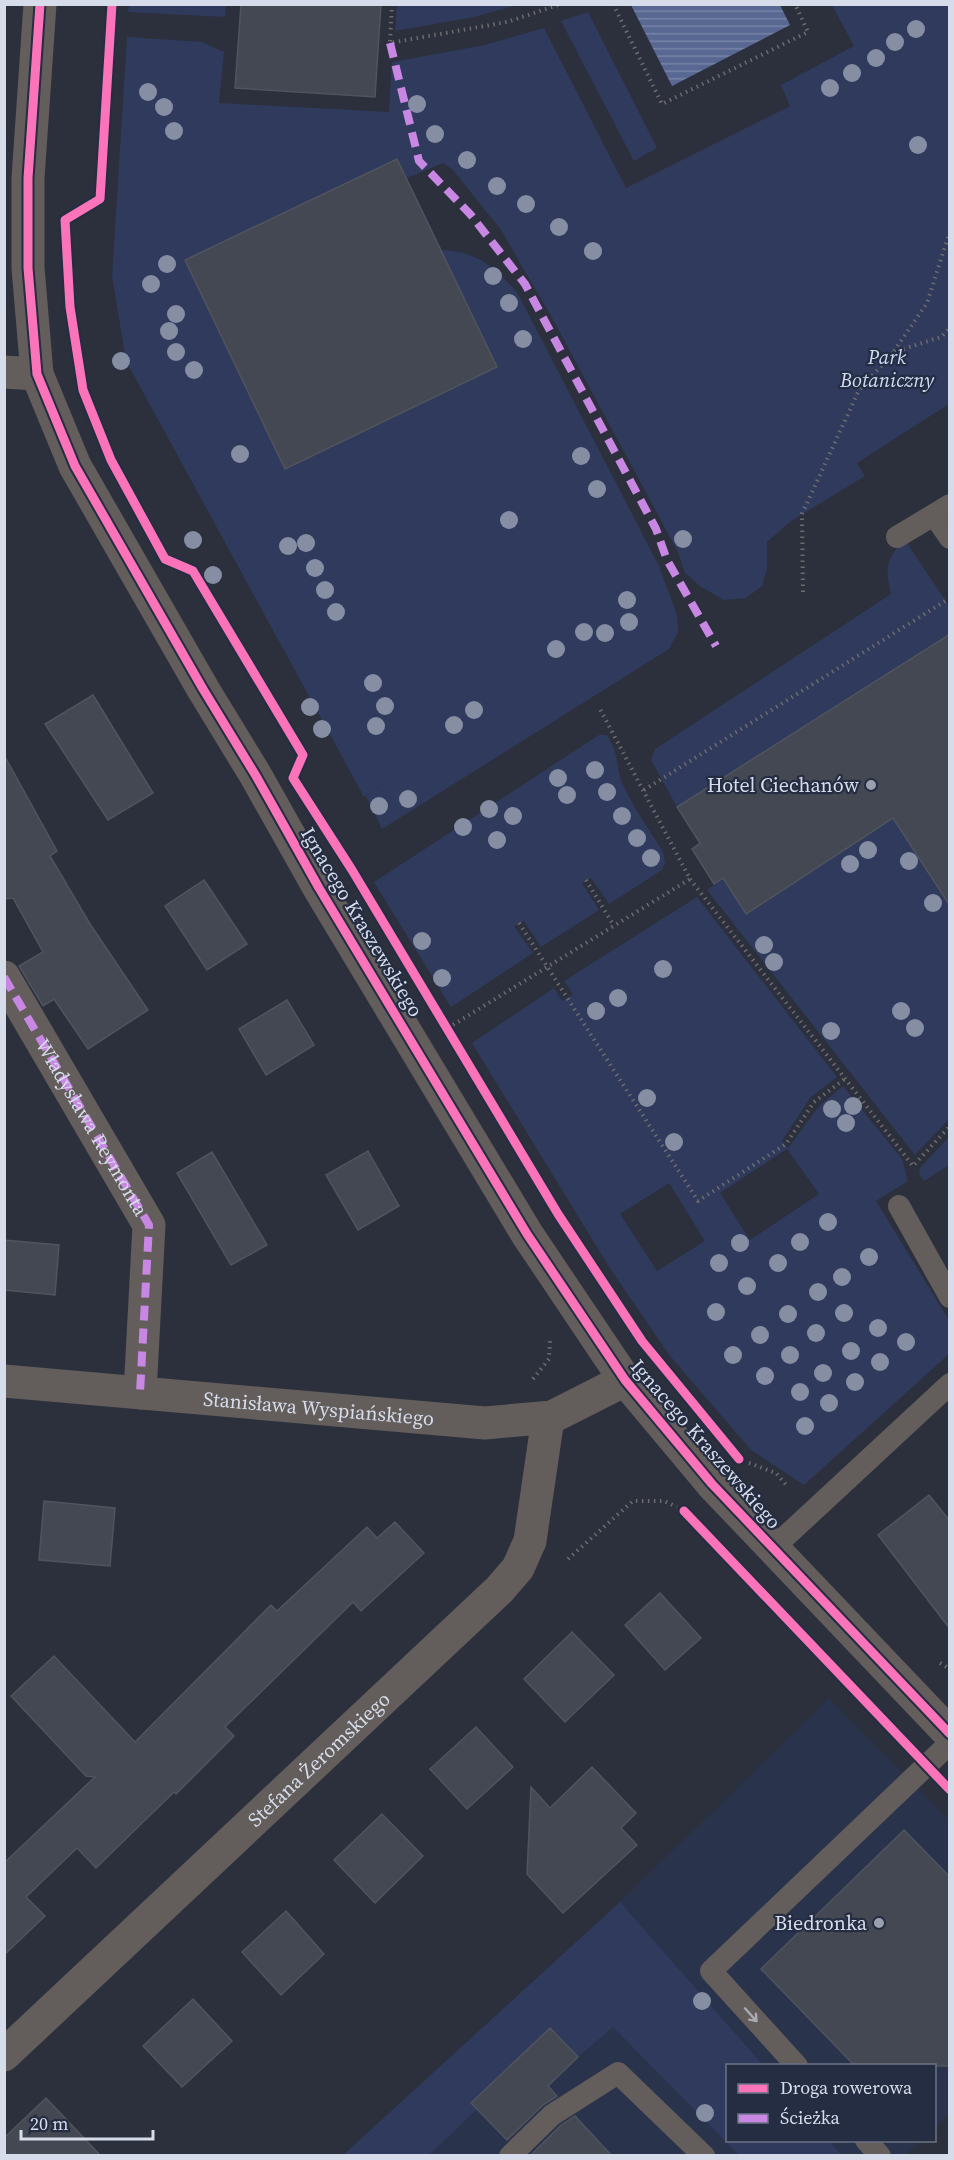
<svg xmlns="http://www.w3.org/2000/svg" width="954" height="2160" viewBox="0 0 954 2160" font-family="'Source Serif 4',serif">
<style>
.built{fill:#2a334c}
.green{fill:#2f3a5d;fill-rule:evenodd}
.water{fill:url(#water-rules)}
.building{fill:#444852;stroke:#4f545e;stroke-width:1.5}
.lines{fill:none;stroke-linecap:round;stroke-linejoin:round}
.path{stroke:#6d6b6d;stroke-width:4;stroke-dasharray:1.5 4.5;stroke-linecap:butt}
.lane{stroke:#635d5c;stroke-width:22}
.street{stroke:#635d5c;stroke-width:33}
.quiet{stroke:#c787e3;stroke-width:8;stroke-dasharray:15 8;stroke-linecap:butt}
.cycleway-casing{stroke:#252d42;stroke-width:13}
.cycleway{stroke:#fb73b8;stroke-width:9}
.tree{fill:#858ea3}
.oneway{stroke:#a8a9b1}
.poi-dot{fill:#9aa0ad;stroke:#252d42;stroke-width:2}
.labels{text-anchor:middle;stroke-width:4.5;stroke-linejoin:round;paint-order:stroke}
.park-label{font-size:20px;font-style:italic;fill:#cedaf7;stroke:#252d42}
.poi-label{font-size:20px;fill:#d6dcea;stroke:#252d42;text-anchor:end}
.street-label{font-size:20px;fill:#d6dcea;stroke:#252d42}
</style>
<defs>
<pattern id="water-rules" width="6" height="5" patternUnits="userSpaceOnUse" patternTransform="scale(1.5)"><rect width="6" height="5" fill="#586892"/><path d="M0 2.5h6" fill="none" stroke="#7784a7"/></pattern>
</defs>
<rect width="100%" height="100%" fill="#2b303c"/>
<path class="built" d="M829,1698l120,122v294l-14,14 -1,-62h-206v74l193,1 -16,14 -563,1 278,-254z"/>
<g class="green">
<path d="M129,5v-1l97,1 -1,12 -97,-5z"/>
<path d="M397,5v-1l119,1 -42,12 -79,14z"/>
<path d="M832,5h117v399l-92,59 8,13 -74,45 -24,21v26l-5,18 -16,12 -22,2 -23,-13 -16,-14 -7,-21 -127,-236 -50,-86 -49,-61 -9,-6 -36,15 35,72c37,2 51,17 75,42l142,274 18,49 1,17 -9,17 -287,180 -16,-33 39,-27 -41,28 -238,-436 -14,-85 15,-239 75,5 22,10 -5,51 170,9 3,-50 93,-17 59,-17 82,160 164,-82 -9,-21 73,-39zM296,208l99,208 -6,4 -100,-208z"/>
<path d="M588,12l69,136 -23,13 -73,-140z"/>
<path d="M905,540l44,66v28l-123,79 -54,38 -3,-3 -92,59 -26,-47 4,-11 236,-155c-6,-25 -6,-35 14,-54z"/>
<path d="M599,735h7c14,15 9,35 18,52 11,23 26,44 39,65l2,10 -3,8 -53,34 -18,-26 -9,5 17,27 -58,37 -17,-26 -10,5 19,27 -82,54 -77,-125z"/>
<path d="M893,818l56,88v213l-34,36 -208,-265 16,-12 23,35z"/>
<path d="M697,897l140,180 -27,21 -28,43 6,7 31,-42 24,-20 59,73 6,22 -32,20 73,119v34l-145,131 -53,-35 -81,-94 -59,-86 -139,-227 82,-55 8,13 11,-7 -9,-13zM787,1149l32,45 -69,46 -30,-47zM669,1183l36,58 -48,30 -37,-57z"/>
<path d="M949,1137v28l-25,16 -5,-7 1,-6z"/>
<path d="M620,1902l143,163 -35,1v74l101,1 13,14h-103l-126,-128 -35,30 -28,-29 -79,75 6,6 -48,46 -87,1z"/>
</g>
<path class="water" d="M631,5h149l10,20 -118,61z"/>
<g class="building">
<path d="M241,4h140l-6,93 -140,-9z"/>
<path d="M397,159l100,208 -212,102 -100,-209z"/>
<path d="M950,634v272l-57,-88 -147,96 -23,-36 -9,6 -22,-35 8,-6 -23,-36z"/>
<path d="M93,695l60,98 -45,27 -63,-96z"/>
<path d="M4,755l53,96 -7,5 40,68 58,86 -60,39 -34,-50 -11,7 -24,-40 24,-14 -30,-54 -9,1z"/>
<path d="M204,880l43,64 -40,26 -42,-64z"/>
<path d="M287,1000l27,45 -48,30 -27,-46z"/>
<path d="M368,1151l31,55 -41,24 -32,-55z"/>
<path d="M212,1152l55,93 -36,20 -54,-92z"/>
<path d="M4,1240l55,5 -4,50 -51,-5z"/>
<path d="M929,1495l21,26v108l-72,-94z"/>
<path d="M44,1501l71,7 -5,58 -71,-6z"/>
<path d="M395,1522l29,31 -63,58 -8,-9 -128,125 9,9 -58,58 -2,-2 -78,76 -19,-20 -51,49 19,19 -41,39v-92l91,-86 -9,-1 -75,-80 43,-40 81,86 136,-137 6,6 90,-84 10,11z"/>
<path d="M660,1593l41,45 -36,32 -40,-45z"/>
<path d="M572,1632l42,43 -49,47 -41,-43z"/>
<path d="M476,1727l37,40 -46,42 -37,-40z"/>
<path d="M592,1767l44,46 -15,15 16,17 -74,68 -36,-39 4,-87 19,21z"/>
<path d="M382,1814l41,42 -48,47 -41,-43z"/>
<path d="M904,1830l46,47v189h-95l-94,-97z"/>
<path d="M286,1911l38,43 -43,41 -39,-43z"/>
<path d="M193,1999l39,42 -50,46 -39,-41z"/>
<path d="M550,2028l28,29 -30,29 9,10 -14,9 -36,35 -36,-37z"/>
<path d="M46,2098l55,58h-97v-18z"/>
<path d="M575,2116l37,40h-82l30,-30z"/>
</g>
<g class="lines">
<g class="path">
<path d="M392,4l-2,39 117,-21 54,-18"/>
<path d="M613,4l49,100 146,-72 -13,-28"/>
<path d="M894,351l33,-48 23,-72"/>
<path d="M803,592l-1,-78 57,-124 35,-38 47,-15 9,-9"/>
<path d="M644,790l306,-192"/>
<path d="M690,879l223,287 37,-40"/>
<path d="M586,880l28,46"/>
<path d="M519,923l179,278 88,-57 28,-42 32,-24"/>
<path d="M448,1028l242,-149 -90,-170"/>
<path d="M533,1379l16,-20 1,-18"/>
<path d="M749,1463l27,10 12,14"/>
<path d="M568,1559l65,-58h31l13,6"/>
<path d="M940,1663l10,6"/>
</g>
<g class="lane">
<path d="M934,515l16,23"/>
<path d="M897,537l53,-32"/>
<path d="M899,1206l51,91"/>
<path d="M772,1549l178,-165"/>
<path d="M797,2066l-86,-95 239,-228"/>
<path d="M866,2140l14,16"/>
<path d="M510,2156l42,-41 66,-42 86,83"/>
</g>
<g class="street">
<path d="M40,4l-12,174v90l9,106 38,92 128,223 53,87 63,112 208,346 98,146 87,104 238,250"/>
<path d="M4,372l33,2"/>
<path id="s1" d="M4,977l145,248 -9,168"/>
<path id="s2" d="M4,1381l481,42 67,-6 73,-37"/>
<path id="s3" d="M4,2055l495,-465 19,-22 12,-27 18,-123"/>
</g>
<g class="quiet">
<path d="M390,43l29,118 51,53 55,70 131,245 11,31 49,86"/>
<path d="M4,977l145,248 -9,168"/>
</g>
<defs>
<g id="cycleway">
<path d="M40,4l-12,174v90l9,106 38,92 128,223 53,87 63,112 208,346 98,146 87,104 238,250"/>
<path d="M112,4l-12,195 -35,21 5,87 13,83 28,70 54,99 28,12 110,184 -10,23 59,92 206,344 84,127 97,118"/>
<path d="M684,1511l266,279"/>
</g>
</defs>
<use href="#cycleway" class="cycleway-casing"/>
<use href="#cycleway" class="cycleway"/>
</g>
<g class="tree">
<circle cx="916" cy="29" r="9"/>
<circle cx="895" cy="42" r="9"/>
<circle cx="876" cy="58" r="9"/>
<circle cx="852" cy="73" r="9"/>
<circle cx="830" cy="88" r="9"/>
<circle cx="148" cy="92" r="9"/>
<circle cx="417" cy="104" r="9"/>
<circle cx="164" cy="107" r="9"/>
<circle cx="174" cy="131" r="9"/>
<circle cx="435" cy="134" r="9"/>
<circle cx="918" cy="145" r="9"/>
<circle cx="467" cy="160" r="9"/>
<circle cx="497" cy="186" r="9"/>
<circle cx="526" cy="204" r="9"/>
<circle cx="559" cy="227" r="9"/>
<circle cx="593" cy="251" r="9"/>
<circle cx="167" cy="264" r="9"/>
<circle cx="493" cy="276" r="9"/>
<circle cx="151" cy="284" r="9"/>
<circle cx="509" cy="303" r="9"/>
<circle cx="176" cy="314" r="9"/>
<circle cx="169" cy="331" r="9"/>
<circle cx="523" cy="339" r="9"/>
<circle cx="176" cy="352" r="9"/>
<circle cx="121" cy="361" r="9"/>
<circle cx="194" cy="370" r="9"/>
<circle cx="240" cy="454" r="9"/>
<circle cx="581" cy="456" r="9"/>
<circle cx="597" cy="489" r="9"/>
<circle cx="509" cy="520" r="9"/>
<circle cx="683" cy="539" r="9"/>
<circle cx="193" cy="540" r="9"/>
<circle cx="306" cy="543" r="9"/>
<circle cx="288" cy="546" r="9"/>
<circle cx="315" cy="568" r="9"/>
<circle cx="213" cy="575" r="9"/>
<circle cx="325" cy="590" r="9"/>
<circle cx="627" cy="600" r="9"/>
<circle cx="336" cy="612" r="9"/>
<circle cx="629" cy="622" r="9"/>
<circle cx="584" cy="632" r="9"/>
<circle cx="605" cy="633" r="9"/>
<circle cx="556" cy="649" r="9"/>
<circle cx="373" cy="683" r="9"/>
<circle cx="385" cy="706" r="9"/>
<circle cx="310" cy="707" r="9"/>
<circle cx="474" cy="710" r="9"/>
<circle cx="454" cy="725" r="9"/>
<circle cx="376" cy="726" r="9"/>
<circle cx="322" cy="729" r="9"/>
<circle cx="595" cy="770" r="9"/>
<circle cx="558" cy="778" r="9"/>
<circle cx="607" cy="792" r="9"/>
<circle cx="567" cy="795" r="9"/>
<circle cx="408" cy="799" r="9"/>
<circle cx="379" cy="806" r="9"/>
<circle cx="489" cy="809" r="9"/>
<circle cx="513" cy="816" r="9"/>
<circle cx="622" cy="816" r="9"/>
<circle cx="463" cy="827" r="9"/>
<circle cx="637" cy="838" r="9"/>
<circle cx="497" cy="840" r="9"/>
<circle cx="868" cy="850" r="9"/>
<circle cx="651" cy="858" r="9"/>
<circle cx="909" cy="861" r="9"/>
<circle cx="850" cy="864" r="9"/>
<circle cx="933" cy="903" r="9"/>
<circle cx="422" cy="941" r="9"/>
<circle cx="764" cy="945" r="9"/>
<circle cx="774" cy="962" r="9"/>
<circle cx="663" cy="969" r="9"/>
<circle cx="442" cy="978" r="9"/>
<circle cx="618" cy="998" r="9"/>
<circle cx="596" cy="1011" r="9"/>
<circle cx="901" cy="1011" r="9"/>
<circle cx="915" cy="1028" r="9"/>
<circle cx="831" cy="1031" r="9"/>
<circle cx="647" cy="1098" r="9"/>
<circle cx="853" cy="1106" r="9"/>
<circle cx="832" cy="1109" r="9"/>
<circle cx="846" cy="1123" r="9"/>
<circle cx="674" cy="1142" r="9"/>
<circle cx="828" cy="1222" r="9"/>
<circle cx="800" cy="1242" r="9"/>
<circle cx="740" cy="1243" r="9"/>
<circle cx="869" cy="1257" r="9"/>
<circle cx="719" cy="1263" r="9"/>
<circle cx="778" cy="1263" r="9"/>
<circle cx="842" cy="1277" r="9"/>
<circle cx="747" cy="1286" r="9"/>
<circle cx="818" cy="1292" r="9"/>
<circle cx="716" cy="1312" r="9"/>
<circle cx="844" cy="1313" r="9"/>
<circle cx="788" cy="1314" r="9"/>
<circle cx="878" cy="1328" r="9"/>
<circle cx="816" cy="1333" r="9"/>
<circle cx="760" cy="1335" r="9"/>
<circle cx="906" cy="1342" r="9"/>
<circle cx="851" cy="1351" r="9"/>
<circle cx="733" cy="1355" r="9"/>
<circle cx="790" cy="1355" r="9"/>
<circle cx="880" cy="1362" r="9"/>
<circle cx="823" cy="1373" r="9"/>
<circle cx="765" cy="1376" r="9"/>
<circle cx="855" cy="1382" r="9"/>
<circle cx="800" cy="1392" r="9"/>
<circle cx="829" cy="1403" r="9"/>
<circle cx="805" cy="1426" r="9"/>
<circle cx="702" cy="2001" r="9"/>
<circle cx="705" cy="2113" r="9"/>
</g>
<defs><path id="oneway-shaft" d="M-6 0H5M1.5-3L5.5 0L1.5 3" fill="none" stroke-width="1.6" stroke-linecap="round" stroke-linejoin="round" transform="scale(1.5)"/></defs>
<use class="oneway" href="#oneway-shaft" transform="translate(751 2015) rotate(48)"/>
<g class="poi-dot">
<circle cx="871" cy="785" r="6"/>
<circle cx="879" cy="1923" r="6"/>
</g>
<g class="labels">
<g class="park-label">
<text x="887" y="364">Park<tspan x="887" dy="23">Botaniczny</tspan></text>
</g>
<g class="poi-label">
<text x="859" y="792">Hotel Ciechanów</text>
<text x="867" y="1930">Biedronka</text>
</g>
<g class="street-label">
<text transform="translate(362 922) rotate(59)" y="7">Ignacego Kraszewskiego</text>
<text dy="7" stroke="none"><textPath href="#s1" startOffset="174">Władysława Reymonta</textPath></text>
<text dy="7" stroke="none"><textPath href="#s2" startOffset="316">Stanisława Wyspiańskiego</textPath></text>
<text transform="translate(706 1444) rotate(49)" y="7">Ignacego Kraszewskiego</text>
<text dy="7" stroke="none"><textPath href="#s3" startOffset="432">Stefana Żeromskiego</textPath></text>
</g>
</g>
<rect width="954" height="2160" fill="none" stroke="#d6dcea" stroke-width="12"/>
<rect x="726" y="2064" width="210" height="78" fill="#252d42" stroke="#6c7385" stroke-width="1.5"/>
<rect x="738" y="2084" width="30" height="9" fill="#fb73b8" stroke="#6c7385" stroke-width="1.5"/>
<text x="780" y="2094" font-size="18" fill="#d6dcea">Droga rowerowa</text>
<rect x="738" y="2114" width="30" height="9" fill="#c787e3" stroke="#6c7385" stroke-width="1.5"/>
<text x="780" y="2124" font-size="18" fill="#d6dcea">Ścieżka</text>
<path d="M21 2130v9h132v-9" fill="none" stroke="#d6dcea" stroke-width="3"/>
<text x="30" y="2130" font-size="18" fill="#d6dcea" stroke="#252d42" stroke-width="4.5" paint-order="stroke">20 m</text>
</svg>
